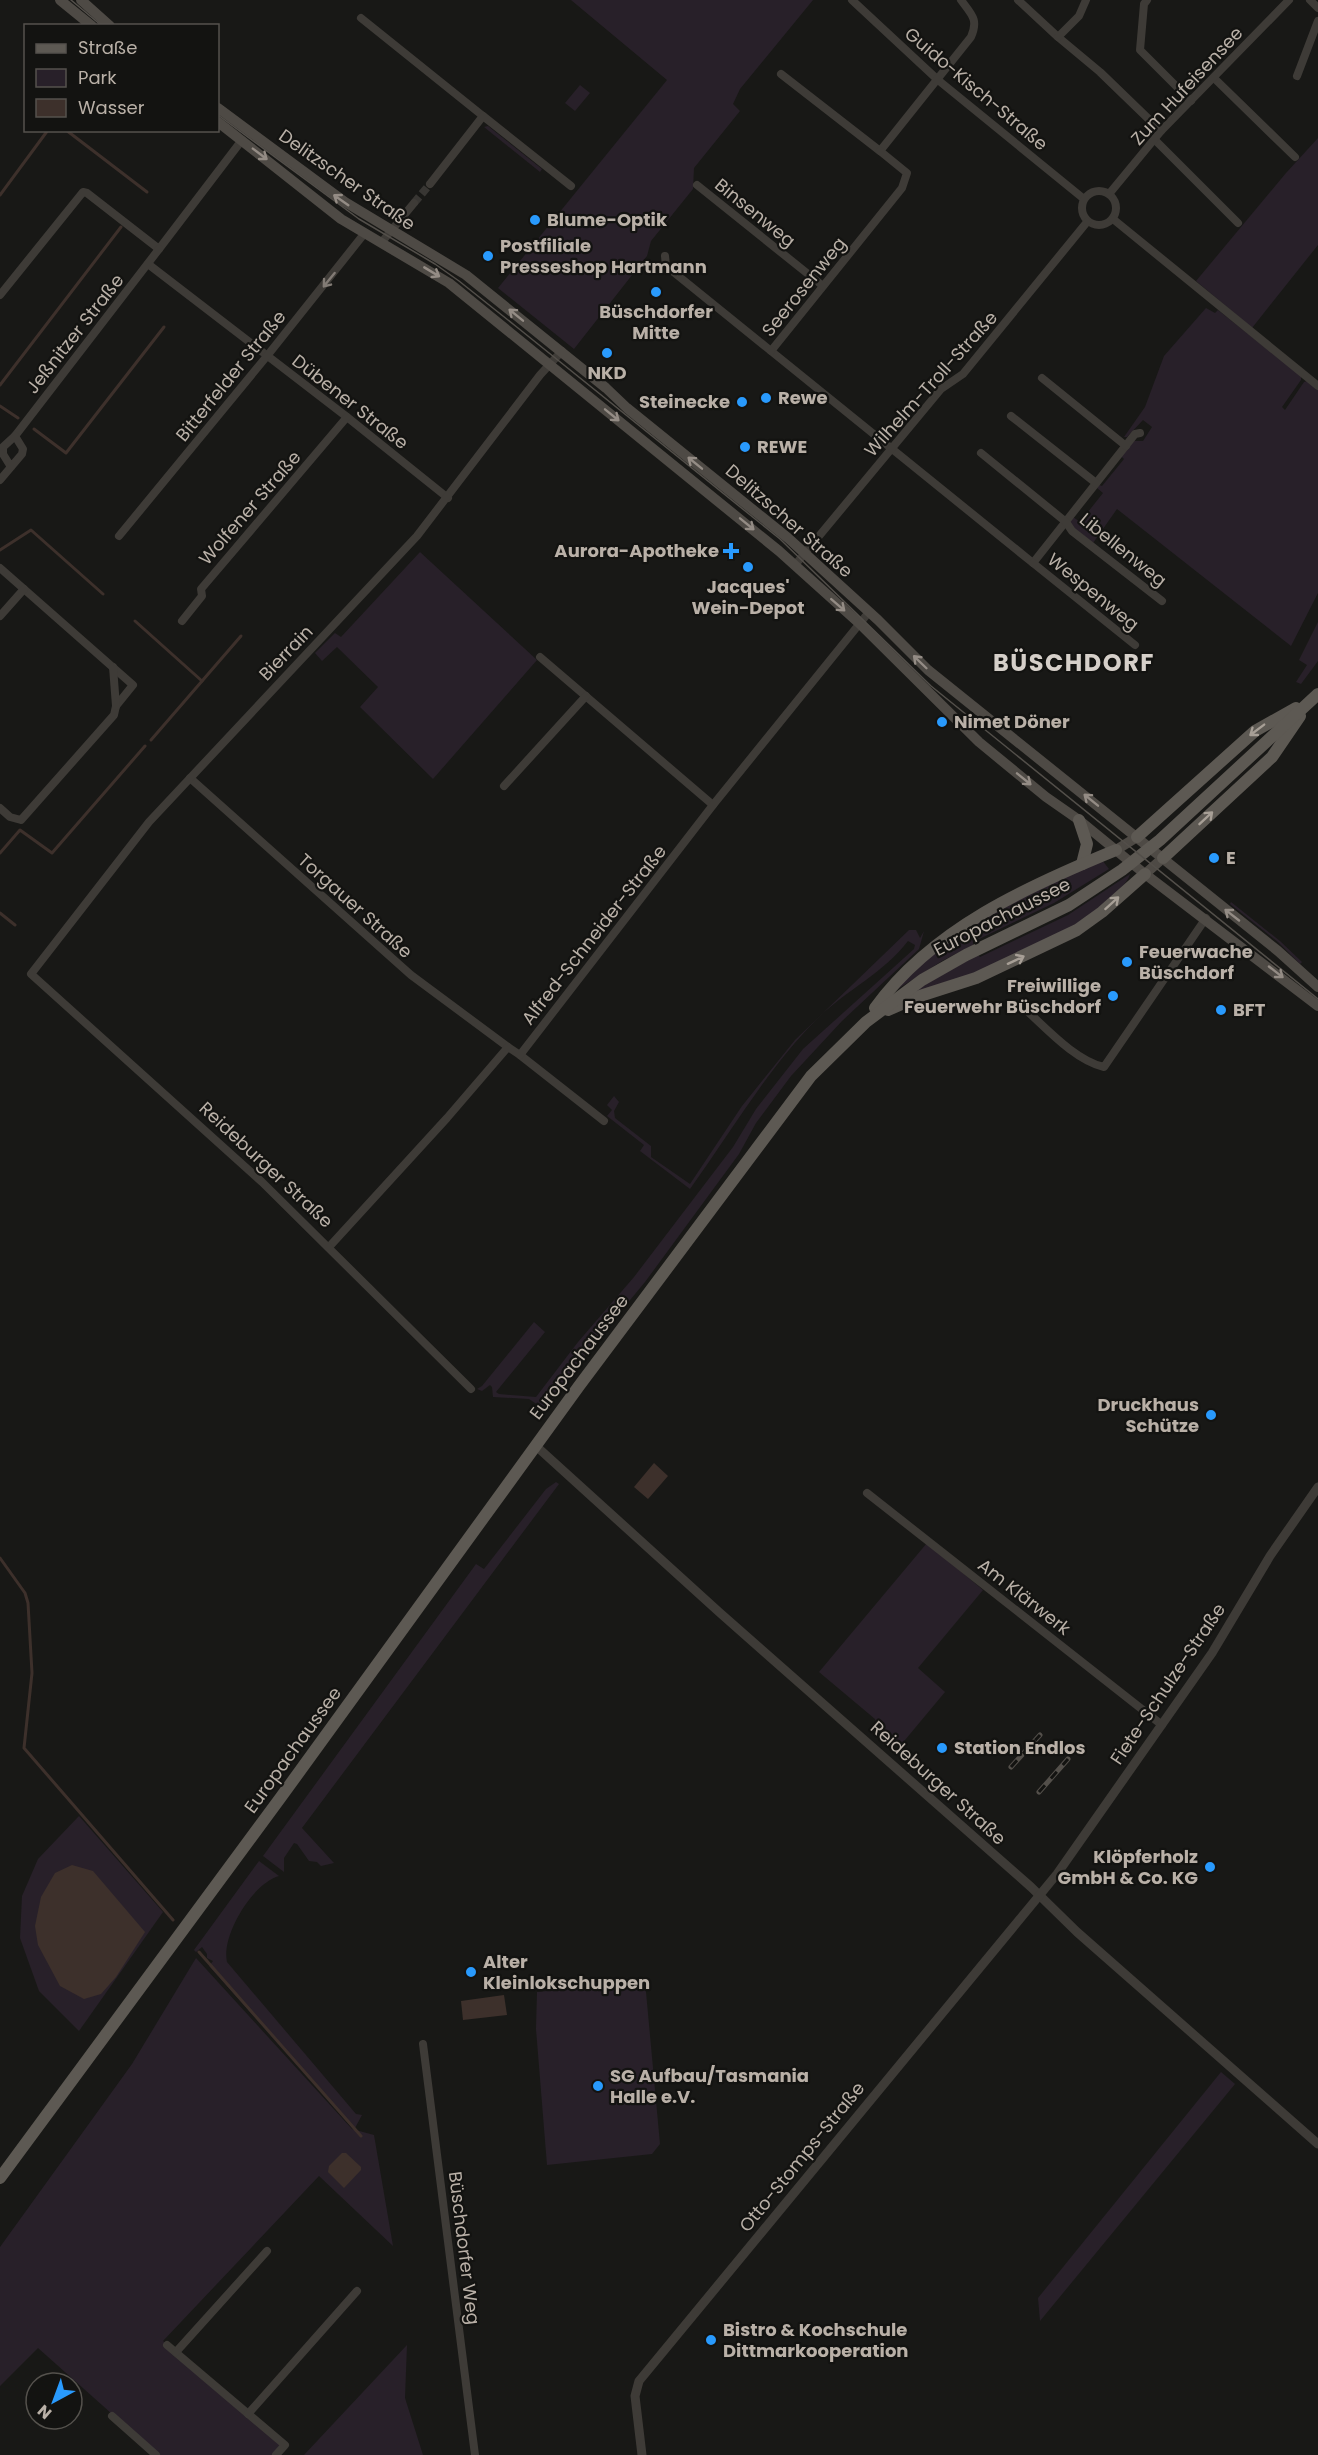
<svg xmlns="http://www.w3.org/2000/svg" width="1318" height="2455" viewBox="0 0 1318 2455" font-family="Poppins,sans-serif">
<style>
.green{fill:#282029}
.water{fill:#3d302b}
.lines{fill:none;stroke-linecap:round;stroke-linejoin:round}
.stream{stroke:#3d302b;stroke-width:3}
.minor-tunnel{stroke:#383633;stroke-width:8;stroke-dasharray:8 4;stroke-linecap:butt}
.minor{stroke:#3e3b37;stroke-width:8}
.tertiary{stroke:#3e3b37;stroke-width:9}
.secondary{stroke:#4e4a45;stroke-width:10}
.primary{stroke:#5d5953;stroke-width:12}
.tram{stroke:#534f4a;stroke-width:1.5}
.rail-casing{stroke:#534f4a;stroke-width:5}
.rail{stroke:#131311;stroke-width:3;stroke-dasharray:9;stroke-linecap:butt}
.oneway{stroke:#948c85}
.oneway2{stroke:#827b75}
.oneway3{stroke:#a79f96}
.poi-dot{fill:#299afd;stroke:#131311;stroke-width:2}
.labels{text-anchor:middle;stroke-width:4.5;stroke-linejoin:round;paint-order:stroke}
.street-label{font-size:18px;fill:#b9b0a7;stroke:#131311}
.poi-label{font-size:18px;font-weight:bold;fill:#b9b0a7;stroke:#131311;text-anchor:start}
.district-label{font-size:24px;font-weight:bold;letter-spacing:1.5px;fill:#d5cfc9;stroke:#131311}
</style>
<rect width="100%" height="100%" fill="#181816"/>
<g class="green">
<path d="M571,0h242l-73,89 -7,15 7,7 -46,57 -1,21 -42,52 -4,15 -73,93 -76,-61 169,-208z"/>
<path d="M580,85l10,8 -15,18 -10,-8z"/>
<path d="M488,126l54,43 -2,3 -56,-45z"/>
<path d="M1318,138v107l-66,83 -56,-47 90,-108z"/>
<path d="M1206,308l9,5 3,-3 83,66v4l-19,27 3,3 19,-28 3,-1 11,9v203l-27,53 -174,-137 -24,34 -22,-17 -1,-4 3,-5 7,5 23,-29 -6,-5 2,-3 3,1 22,-27 -3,-3 13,-15h9l9,-14 -9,-7 -16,17h-3l21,-30 19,-51z"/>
<path d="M420,552l117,108 -104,119 -73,-72 18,-20 -41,-40 -15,14 -7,-8 20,-20 6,4z"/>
<path d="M1318,622v39l-17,23 -5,-2 11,-17 -8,-5z"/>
<path d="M1102,860l7,9 -55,34 -81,39v3l-31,16 -49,31c59,-64 132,-96 209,-132z"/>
<path d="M1130,874c-2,8 -10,15 -17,21 -50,50 -140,79 -206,103l20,-15 51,-28 2,2 88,-42z"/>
<path d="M1231,902l49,39 22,21 -2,2 -22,-22 -48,-38z"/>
<path d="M909,930h7l4,8 4,-7 -5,18 -77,72 -51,55 -35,47 -17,31 -94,128 -53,64 -44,60 -7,1 -12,-8 -36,-2 -1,-10 -2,-2 -8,6 -5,-2 5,-3 52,-64 11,10 -49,60 3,2 37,3 42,-55 56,-65 99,-130 23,-38 47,-60 111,-100 1,-4 -7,-4c-25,33 -64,50 -93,80 -49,50 -84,111 -125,168l-50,-38 4,-6 -37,-29 5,-6 -5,-5 7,-9 5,6 -5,9 1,7 36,28v11l39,27 52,-78 53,-66z"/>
<path d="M556,1482l3,2 -257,344 32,35 -13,3 -4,-4 -8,-1 -12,-17 -3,-1 -10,15v14l-21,-16 213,-292 8,5 62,-80z"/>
<path d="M927,1543l56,47 -65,78 27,24 -45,54 -23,-21 -2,-6 -56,-47z"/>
<path d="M79,1816l84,96 -84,119 -40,-40 -19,-53 2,-42 16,-37z"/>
<path d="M259,1861l20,15c-26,7 -58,59 -52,86l129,152 6,1 -7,13 -146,-162 4,-5 -6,-3v-4l-5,-7 -6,5 -2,-2z"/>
<path d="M196,1958l156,171 22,6 19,111 -74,-70 -156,165 119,104 -8,10h-116l-120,-107 -38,38v-139l132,-183z"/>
<path d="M645,1981l15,163 -8,10 -105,11 -11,-136 1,-37z"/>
<path d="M1221,2072l14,12 -195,237 -2,-23z"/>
<path d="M407,2345l-2,53 18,57h-119z"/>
</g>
<g class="water">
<path d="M654,1463l14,13 -20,23 -14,-12z"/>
<path d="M72,1865l21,6 52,61 -29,45 -15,17 -17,5 -24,-13 -22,-41 -3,-19 6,-29 14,-24z"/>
<path d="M504,1995l3,20 -44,5 -2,-19z"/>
<path d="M342,2153h4l15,14v3l-17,18 -16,-16 1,-6z"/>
</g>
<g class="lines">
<g class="stream">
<path d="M66,130l81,62"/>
<path d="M0,195l48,-65"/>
<path d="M0,385l121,-158"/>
<path d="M0,406l18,12"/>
<path d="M34,429l32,24 98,-126"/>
<path d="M0,550l31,-20 72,64"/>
<path d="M135,621l67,60"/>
<path d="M151,740l90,-104"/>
<path d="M0,853l20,-23 32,23 93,-107"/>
<path d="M0,913l15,12"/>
<path d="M0,1558l25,35 3,10 4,70 -8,75 149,172"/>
<path d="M199,1952l162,184"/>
</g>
<path class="minor-tunnel" d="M414,203l16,-19"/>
<g class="minor">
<path d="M852,0l86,80 146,119"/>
<path d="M1018,0l40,37 42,35 61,59"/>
<path d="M1147,0l-3,4 -4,46 51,51"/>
<path d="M1310,0l8,8"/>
<path d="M361,18l122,98"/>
<path d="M1058,37l21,-21 7,-16"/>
<path d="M781,74l99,77 91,-114c8,-18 0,-23 -10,-37"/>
<path d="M1297,76l21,-55"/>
<path d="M1214,78l81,79"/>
<path d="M1155,140l83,83"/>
<path d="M880,151l27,22 -5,15 -131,163 262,212 102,-129 5,-1"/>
<path d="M430,184l53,-68 88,70"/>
<path d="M697,185l126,101"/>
<circle cx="1099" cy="208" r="17"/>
<path d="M1109,194l52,-63 128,-131"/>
<path d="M1113,219l205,167"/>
<path d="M381,243l33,-40"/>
<path d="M665,256l1,10 105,85"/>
<path d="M148,264l199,153 101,81"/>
<path d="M0,295l83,-103 4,1 72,56 83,-109"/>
<path d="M1042,378l84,68"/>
<path d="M1011,416l85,67"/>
<path d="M15,436l144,-187"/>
<path d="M981,453l85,69 6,9 90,70"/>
<path d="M0,480l22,-26 1,-5 -8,-13 -12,11v7l8,13"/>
<path d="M119,536l148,-180 97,-122"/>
<path d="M1033,563l102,82"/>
<path d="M795,565l146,-176 22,-15 124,-152"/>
<path d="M0,568l133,117 -17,21 -2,9 -93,105 -11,-3 -10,-9"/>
<path d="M0,616l24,-27"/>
<path d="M182,621l20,-25 -1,-7 146,-172"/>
<path d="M540,657l173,148"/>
<path d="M113,667l3,39"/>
<path d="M190,778l221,197 97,72"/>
<path d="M504,786l82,-90"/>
<path d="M1026,1010c21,19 50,51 78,57l102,-149"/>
<path d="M520,1055l84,66"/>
<path d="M329,1247l118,-129 61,-71 12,8 193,-250 156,-193"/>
<path d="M471,1389l-209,-207 -231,-208 118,-152 268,-286 123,-161 22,-24"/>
<path d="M867,1493l295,232"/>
<path d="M423,2044l52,411"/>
<path d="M167,2345l118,100 -9,10"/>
<path d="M176,2352l91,-101"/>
<path d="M248,2414l109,-123"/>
<path d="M112,2416l44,39"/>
</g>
<g class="tertiary">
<path d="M536,1446l183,166 312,275 46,45 241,212"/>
<path d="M642,2455l-7,-59 4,-15 418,-507 155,-221 58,-97 48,-69"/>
</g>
<g class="secondary">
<path d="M60,0l32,26"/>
<path d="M81,0l29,26"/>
<path d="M218,108l127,94 121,73 140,113 21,20 161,130 90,82 50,50 350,281 40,36"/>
<path d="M218,122l123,97 108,64 330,268 80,72 120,119 67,55 33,23 66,54 173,132"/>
<path d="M1116,850l21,-13"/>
<path d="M1145,874l18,-16"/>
</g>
<g class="primary">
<path d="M1079,820l8,24 -5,20"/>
<path d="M1137,837l118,-106 41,-23"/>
<path d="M1163,858l109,-101 28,-41"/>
<path d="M875,1008c57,-79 153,-122 241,-158"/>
<path d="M888,1010l32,-14 56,-18 101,-48 25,-18 43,-38"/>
<path d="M0,2178l281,-381 298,-411 232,-310 55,-54 56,-42 44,-25 103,-50 53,-35 38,-30 158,-146"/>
</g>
<g class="tram">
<path d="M71,0l31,26"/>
<path d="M218,115l141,104 76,45 24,17 59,47 262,211 151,147 387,313"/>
</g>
<defs>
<g id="rail">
<path d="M1011,1767l29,-32"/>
<path d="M1039,1792l29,-33"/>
</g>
</defs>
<use href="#rail" class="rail-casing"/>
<use href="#rail" class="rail"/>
</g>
<defs><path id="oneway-shaft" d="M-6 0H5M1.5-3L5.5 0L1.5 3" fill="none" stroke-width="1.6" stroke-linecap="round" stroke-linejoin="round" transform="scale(1.5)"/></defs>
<g class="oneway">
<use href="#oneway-shaft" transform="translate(260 154) rotate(37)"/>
<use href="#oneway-shaft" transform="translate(341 200) rotate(-145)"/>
<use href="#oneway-shaft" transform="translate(432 272) rotate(31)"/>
<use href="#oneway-shaft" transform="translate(516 315) rotate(-141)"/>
<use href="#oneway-shaft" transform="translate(612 415) rotate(39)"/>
<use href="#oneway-shaft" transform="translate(695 463) rotate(-141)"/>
<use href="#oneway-shaft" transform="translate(747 524) rotate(39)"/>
<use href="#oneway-shaft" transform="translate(838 605) rotate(41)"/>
<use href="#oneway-shaft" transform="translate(920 662) rotate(-136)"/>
<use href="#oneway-shaft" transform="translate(1024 779) rotate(39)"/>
<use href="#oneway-shaft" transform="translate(1091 800) rotate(-141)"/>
<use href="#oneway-shaft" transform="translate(1232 915) rotate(-142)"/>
<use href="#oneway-shaft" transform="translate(1276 972) rotate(38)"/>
</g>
<use class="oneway2" href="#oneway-shaft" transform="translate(329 280) rotate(129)"/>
<g class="oneway3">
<use href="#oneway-shaft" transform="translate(1257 730) rotate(143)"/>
<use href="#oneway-shaft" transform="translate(1206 818) rotate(-43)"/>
<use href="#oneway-shaft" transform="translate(1112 903) rotate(-42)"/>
<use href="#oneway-shaft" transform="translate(1016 960) rotate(-25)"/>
</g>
<g class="poi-dot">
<circle cx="535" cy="220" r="6"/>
<circle cx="488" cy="256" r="6"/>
<circle cx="656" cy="292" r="6"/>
<circle cx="607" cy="353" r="6"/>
<circle cx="766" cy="398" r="6"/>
<circle cx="742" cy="402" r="6"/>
<circle cx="745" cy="447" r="6"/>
<path d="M728 542h6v6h6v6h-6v6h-6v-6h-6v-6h6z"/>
<circle cx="748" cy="567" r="6"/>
<circle cx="942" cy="722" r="6"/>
<circle cx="1214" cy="858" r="6"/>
<circle cx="1127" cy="962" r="6"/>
<circle cx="1113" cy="996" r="6"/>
<circle cx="1221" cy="1010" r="6"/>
<circle cx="1211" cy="1415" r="6"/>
<circle cx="942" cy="1748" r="6"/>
<circle cx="1210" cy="1867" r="6"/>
<circle cx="471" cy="1972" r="6"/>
<circle cx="598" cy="2086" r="6"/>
<circle cx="711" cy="2340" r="6"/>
</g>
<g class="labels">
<g class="street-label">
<text transform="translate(1187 86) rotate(-47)" y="6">Zum Hufeisensee</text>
<text transform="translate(976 89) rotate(40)" y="6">Guido-Kisch-Straße</text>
<text transform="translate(347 180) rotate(35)" y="6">Delitzscher Straße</text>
<text transform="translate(755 213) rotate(39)" y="6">Binsenweg</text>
<text transform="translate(804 287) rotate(-51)" y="6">Seerosenweg</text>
<text transform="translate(75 334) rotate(-52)" y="6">Jeßnitzer Straße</text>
<text transform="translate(231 376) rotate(-51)" y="6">Bitterfelder Straße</text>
<text transform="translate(931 384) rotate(-48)" y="6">Wilhelm-Troll-Straße</text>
<text transform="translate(350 402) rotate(38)" y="6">Dübener Straße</text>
<text transform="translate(250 508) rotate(-49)" y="6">Wolfener Straße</text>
<text transform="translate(789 521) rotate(41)" y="6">Delitzscher Straße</text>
<text transform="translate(1123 550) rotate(39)" y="6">Libellenweg</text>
<text transform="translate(1093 592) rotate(39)" y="6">Wespenweg</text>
<text transform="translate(286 653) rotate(-46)" y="6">Bierrain</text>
<text transform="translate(355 906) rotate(42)" y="6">Torgauer Straße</text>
<text transform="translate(1002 917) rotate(-27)" y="6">Europachaussee</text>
<text transform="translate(594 935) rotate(-52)" y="6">Alfred-Schneider-Straße</text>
<text transform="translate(266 1165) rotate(43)" y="6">Reideburger Straße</text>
<text transform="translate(579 1357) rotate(-53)" y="6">Europachaussee</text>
<text transform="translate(1024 1597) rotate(38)" y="6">Am Klärwerk</text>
<text transform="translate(1168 1684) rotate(-56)" y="6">Fiete-Schulze-Straße</text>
<text transform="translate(293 1750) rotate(-54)" y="6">Europachaussee</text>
<text transform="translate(938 1783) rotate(42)" y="6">Reideburger Straße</text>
<text transform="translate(802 2157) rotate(-51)" y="6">Otto-Stomps-Straße</text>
<text transform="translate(464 2248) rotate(83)" y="6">Büschdorfer Weg</text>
</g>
<g class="poi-label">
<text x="547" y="226">Blume-Optik</text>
<text x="500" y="252">Postfiliale<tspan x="500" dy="21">Presseshop Hartmann</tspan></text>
<text x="656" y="318" text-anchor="middle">Büschdorfer<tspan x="656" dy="21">Mitte</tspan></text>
<text x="607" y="379" text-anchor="middle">NKD</text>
<text x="778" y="404">Rewe</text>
<text x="730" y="408" text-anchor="end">Steinecke</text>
<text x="757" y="453">REWE</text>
<text x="719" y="557" text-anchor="end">Aurora-Apotheke</text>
<text x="748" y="593" text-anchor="middle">Jacques'<tspan x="748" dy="21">Wein-Depot</tspan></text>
<text x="954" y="728">Nimet Döner</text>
<text x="1226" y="864">E</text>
<text x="1139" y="958">Feuerwache<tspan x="1139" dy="21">Büschdorf</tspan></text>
<text x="1101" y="992" text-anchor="end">Freiwillige<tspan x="1101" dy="21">Feuerwehr Büschdorf</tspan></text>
<text x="1233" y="1016">BFT</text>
<text x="1199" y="1411" text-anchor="end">Druckhaus<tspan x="1199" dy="21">Schütze</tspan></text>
<text x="954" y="1754">Station Endlos</text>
<text x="1198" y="1863" text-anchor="end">Klöpferholz<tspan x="1198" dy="21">GmbH &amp; Co. KG</tspan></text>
<text x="483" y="1968">Alter<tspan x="483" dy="21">Kleinlokschuppen</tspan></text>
<text x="610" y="2082">SG Aufbau/Tasmania<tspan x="610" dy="21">Halle e.V.</tspan></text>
<text x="723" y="2336">Bistro &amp; Kochschule<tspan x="723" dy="21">Dittmarkooperation</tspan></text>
</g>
<g class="district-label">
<text x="1074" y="671">BÜSCHDORF</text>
</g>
</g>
<rect x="24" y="24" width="195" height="108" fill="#131311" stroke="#55524d" stroke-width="1.5"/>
<rect x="36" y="44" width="30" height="9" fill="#5d5953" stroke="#55524d" stroke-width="1.5"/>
<text x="78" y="54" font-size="18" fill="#b9b0a7">Straße</text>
<rect x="36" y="69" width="30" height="18" fill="#282029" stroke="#55524d" stroke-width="1.5"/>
<text x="78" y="84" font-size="18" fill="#b9b0a7">Park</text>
<rect x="36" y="99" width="30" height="18" fill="#3d302b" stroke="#55524d" stroke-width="1.5"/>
<text x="78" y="114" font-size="18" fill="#b9b0a7">Wasser</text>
<g transform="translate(54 2401) rotate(221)"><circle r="28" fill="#131311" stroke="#55524d" stroke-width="1.5"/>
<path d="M0-4.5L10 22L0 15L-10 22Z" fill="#299afd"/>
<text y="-9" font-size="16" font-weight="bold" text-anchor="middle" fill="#b9b0a7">N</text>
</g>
</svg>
